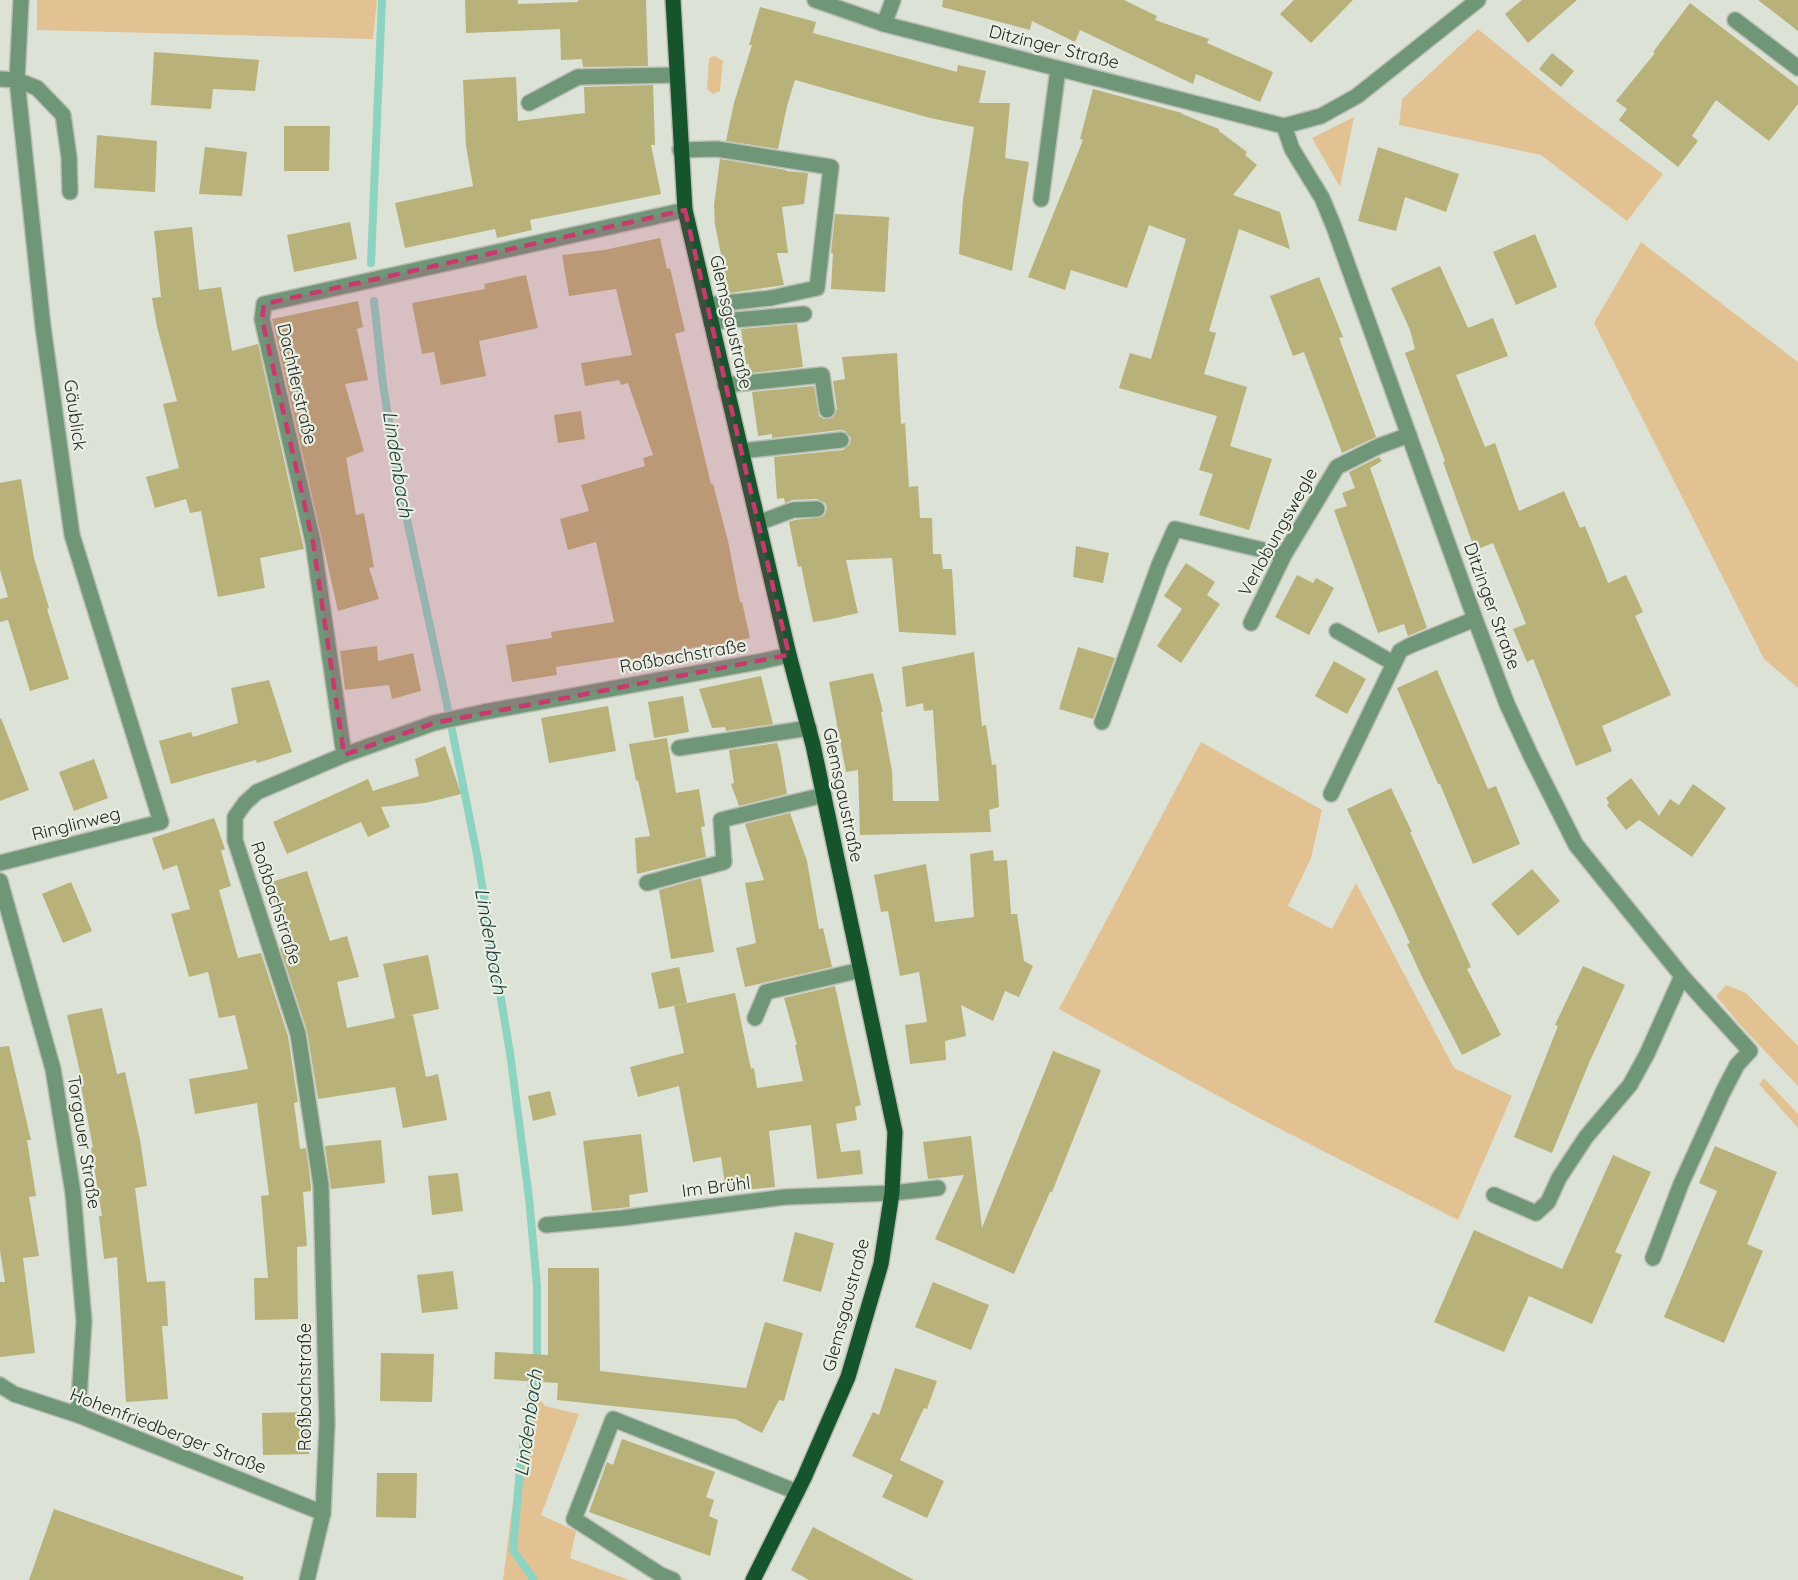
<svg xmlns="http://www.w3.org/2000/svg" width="1798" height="1580" viewBox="0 0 1798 1580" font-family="Quicksand,sans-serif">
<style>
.green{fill:#e2c293}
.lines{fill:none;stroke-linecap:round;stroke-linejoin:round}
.stream{stroke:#8dd3c1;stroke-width:8}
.building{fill:#b8b179}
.minor-casing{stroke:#b9bdb3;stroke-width:18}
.major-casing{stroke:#b9bdb3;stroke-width:18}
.minor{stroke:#709678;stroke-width:15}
.major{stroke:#16542c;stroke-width:15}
.marked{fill:#c63a6e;fill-opacity:0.2;stroke:#c63a6e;stroke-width:4.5;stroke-dasharray:12 8;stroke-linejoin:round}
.labels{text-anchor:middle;stroke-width:4.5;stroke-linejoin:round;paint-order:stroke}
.street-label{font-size:18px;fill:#272924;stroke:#eaefe4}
.water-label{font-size:20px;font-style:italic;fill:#1a3c34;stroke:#eaefe4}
</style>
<rect width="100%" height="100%" fill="#dde2d7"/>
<g class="green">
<path d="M37,0h340l-4,39 -336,-9z"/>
<path d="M1478,29l99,81 86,64 -36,47 -86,-66 -142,-30 3,-26z"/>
<path d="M715,56l8,5 -3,30 -7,3 -6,-5 2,-30 2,-2z"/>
<path d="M1354,117l-14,70 -28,-49z"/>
<path d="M1641,242l157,120v326l-34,-29 -170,-336z"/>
<path d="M1201,742l121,68 -11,48 -23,48 44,23 24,-46 98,185 58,28 -54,124 -203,-104 -196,-107z"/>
<path d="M1726,985l20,8 52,53v40l-57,-60 -25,-30z"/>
<path d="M1764,1078l34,36v14l-39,-44z"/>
<path d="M528,1383l17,23 34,8 -38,101 35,16 -6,27 59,22h-126z"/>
</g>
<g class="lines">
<g class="stream">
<path d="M371,263l11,-263"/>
<path d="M374,301l9,84 16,98 47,217 31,155 33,198 19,145 8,88v82l-16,90 -8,92 21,30"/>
</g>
</g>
<g class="building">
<path d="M465,0h53v4l60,-2v-2h68l2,66 -65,1 -1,-8 -21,1 -1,-31 -94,4z"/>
<path d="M943,0h181l33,16 -2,4 54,19 -2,4 66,29 -13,30 -64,-28 -3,10 -113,-54 -5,12 -43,-21 -2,9 -88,-23z"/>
<path d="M1294,0h59l-42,43 -31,-29z"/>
<path d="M1522,0h55l-49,43 -23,-29z"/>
<path d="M1758,0h40v31z"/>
<path d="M1690,3l108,83v18l-29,37 -53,-41 -24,36 6,5 -20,26 -59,-47 8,-11 -11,-8 39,-48 -2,-1z"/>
<path d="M760,7l56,15 -3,11 144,39 1,-7 28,6 -7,32h31l-5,55 24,4 -17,109 -53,-17 4,-54 11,-73 -44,-9 -135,-38 -8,26 -9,43 -52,-8 8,-38 18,-58h-3z"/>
<path d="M154,52l105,8 -4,31 -42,-2 -2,20 -60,-4z"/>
<path d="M1552,53l22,18 -13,16 -22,-18z"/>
<path d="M516,77l2,44 67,-8 -1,-26 69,-2 2,60h-4l10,49 -131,26 2,10 -35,8 -2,-9 -90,19 -10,-45 78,-17 -7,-40 -3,-66z"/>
<path d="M1093,89l89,24v1l37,15v2l28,21 -2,3 12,10 -24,30 47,17 10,37 -51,-20 -30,102 7,2 -12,41 43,13 -17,59 42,13 -23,71 -50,-15 14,-41 -14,-4 18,-54 -98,-28 11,-35 21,6 35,-120 -37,-14 -22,63 -56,-18 -6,20 -37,-13 55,-137 -3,-1z"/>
<path d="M284,126h46l-1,45h-45z"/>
<path d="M97,135l60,6 -2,51 -61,-4z"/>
<path d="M205,147l42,5 -5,44 -43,-2z"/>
<path d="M1378,147l81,27 -13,38 -41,-15 -9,34 -38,-10z"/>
<path d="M720,159l66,11v1l22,2 -4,31 -22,3 6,46h-11l7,32 -55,8 -14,-68 -1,-20z"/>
<path d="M835,214l54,3 -4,75 -54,-3 2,-36h-2z"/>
<path d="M350,222l7,37 -63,13 -7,-37z"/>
<path d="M192,227l7,63 22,-3 11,64 26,-7 46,205 -44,9 5,30 -47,9 -17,-86 -11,2 -4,-14 -31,9 -9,-31 33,-9 -16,-64 14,-3 -20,-74 -5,-29 9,-1 -7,-66z"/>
<path d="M1535,234l22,53 -41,18 -23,-53z"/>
<path d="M660,238l7,31 3,-1 15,63 -10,3 36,150h2l15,57 12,61h2l8,36 -41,9v-2l-82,15v-4l-71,11 1,8 -45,7 -6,-37 46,-7 -1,-6 63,-10 -18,-80 -28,8 -8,-31 29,-8 -8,-26 64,-19 -2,-8 10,-3 -25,-72 -7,2 -2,-5 -34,6 -4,-23 51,-8 -16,-66 -47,7 -7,-41 42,-5z"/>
<path d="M1440,266l28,62 25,-10 15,38 -52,19 29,72 10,-4 24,68 45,-20 16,37 5,-2 23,57 18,-8 17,37 -8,4 36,79 -69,31 10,25 -36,15 -43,-107 -6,3 -14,-33 13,-5 -33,-81 -18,7 -32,-88 2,-1 -40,-108 10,-4 -5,-19 -19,-42z"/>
<path d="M526,275l12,53 -59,13 7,35 -45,9 -7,-33 -12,2 -10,-51 73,-14 -1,-5z"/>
<path d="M1319,277l24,60 -4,1 37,99 -34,16 -38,-101 -11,4 -23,-60z"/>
<path d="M358,301l5,26 -6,2 11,51 -23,4 19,67 -18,7 10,57 8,-2 10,54 -5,1 10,31 -41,12 -66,-292z"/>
<path d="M797,324l6,43 -53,6 -1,-9h-3l-5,-35z"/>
<path d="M897,353l4,71 4,-1 4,64 9,-1 2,32h12l1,36h8l2,15h9l4,66 -57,-3 -7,-74 -46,2 12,53 -31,7 -14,2 -12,-56 -3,1 -9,-45 6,-2 27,-3 3,-3 2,-6 -2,-5 -8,-4 -25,1 -7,3 -1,-5 -7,1 -3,-42 69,-7 7,-6 1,-6 -6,-7 -5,-1 -68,8v-4l-14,2 -6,-44 62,-6 5,30 5,3h5l4,-2 4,-8 -4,-28 12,-2 -3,-22z"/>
<path d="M581,411l4,28 -27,4 -4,-28z"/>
<path d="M1379,457l3,4 -12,7 57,160 -19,8 -4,-12 -26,9 -44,-123 13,-4 -5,-13 13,-5 -6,-16z"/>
<path d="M21,479l13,79 15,50 -2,1 22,70 -39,12 -22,-71 -8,2v-23l8,-2 -8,-27v-87z"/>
<path d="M1076,546l33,7 -6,30 -30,-6z"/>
<path d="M1186,563l29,19 -8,13 13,9 -39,59 -24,-17 25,-37 -18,-13z"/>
<path d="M1297,575l16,8 3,-5 18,10 -25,47 -34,-18z"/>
<path d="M377,646l1,15 35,-8 8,38 -29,8 -3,-14 -44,5 -5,-39z"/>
<path d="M1078,647l37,11 -22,61 -34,-10z"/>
<path d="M974,652l8,74 4,-1 6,40 4,-1 3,43 -10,3 2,22 -131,3 -2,-65 -12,2 -17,-90 44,-9 10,39h-2l11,59 1,30h46l-6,-91 -9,1 -1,-8 -17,4 -4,-40z"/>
<path d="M1334,661l32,18 -19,35 -32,-18z"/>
<path d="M1437,670l51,119 8,-3 24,58 -47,20 -33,-80h-2l-41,-96z"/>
<path d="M761,676l12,48 -47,7 -1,-4 -13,1 -13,-39z"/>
<path d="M269,680l23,72 -35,11 -1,-3 -85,24 -12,-43 32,-9 2,5 45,-14 -7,-35z"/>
<path d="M683,696l6,36 -35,6 -6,-36z"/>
<path d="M608,706l8,45 -67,12 -8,-45z"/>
<path d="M1,718l28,72 -29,11v-82z"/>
<path d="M667,738l9,55 23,-4 6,37 -4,1 5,30 -69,17 -2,-36 15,-2 -12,-56 -2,1 -7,-37z"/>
<path d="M777,743l3,9 7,42 -48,12 -8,-22 3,-1 -5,-33z"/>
<path d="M445,746l16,48 -36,9 -44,4 9,20 -22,10 -7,-15 -74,32 -14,-32 95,-43 5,12 46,-15 -4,-17z"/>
<path d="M94,759l14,39 -34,13 -15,-39z"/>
<path d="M1631,778l28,38 11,-17 9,6 14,-21 33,24 -34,49 -53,-37 -13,10 -19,-25 2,-2 -3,-5z"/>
<path d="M1391,788l21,44h-2l61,135 -4,2 34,66 -39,20 -39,-76 -16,-35 3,-1 -63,-134z"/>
<path d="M790,813l17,48 12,68 4,-1 9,39 -87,20 -9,-39 20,-5 -11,-60 19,-3 -19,-56z"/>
<path d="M214,818l11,31 -4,2 10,35 -12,4 19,68 23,-5 27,83 10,66 -4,1 6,46 6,-1 5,38v5l-8,1 4,54 -10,1 1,72 -43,1 -1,-42h14l-7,-82 8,-1 -12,-92 -62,11 -6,-35 59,-10 -13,-54 -16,3 -11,-46 -19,5 -18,-63 19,-5 -13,-44 -14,5 -11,-32z"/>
<path d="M993,850l1,11 13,-1 4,54h6l7,47 9,5 -14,31 -14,-6 -12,30 -32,-16 5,31 -21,5 1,19 -36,4 -5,-39 22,-3 -8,-50 -19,4 -12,-65 -7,1 -7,-37 52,-11 9,58 39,-5 -4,-63z"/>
<path d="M1532,869l28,32 -42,35 -27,-32z"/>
<path d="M307,871l23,70 17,-5 12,41 -22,5 10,46 48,-10 -12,-54 45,-9 11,54 -33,7 7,-1 13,62 12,-3 9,46 -44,8 -8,-41 -77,12 -11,-68 -27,-83 9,-2 -21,-63z"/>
<path d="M701,878l13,74 -43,7 -12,-69z"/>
<path d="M71,882l21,49 -29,12 -21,-49z"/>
<path d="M1583,966l42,19 -36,78 -37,90 -38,-16 44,-111 -3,-1z"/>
<path d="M679,967l8,36 -28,6 -8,-36z"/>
<path d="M835,986l26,119 -6,2 2,13 -21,4 5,28 19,-2 3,24 -46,5 -6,-54 -42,6 6,56 -49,5 -5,-35 -28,5 -14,-76 -41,11 -8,-30 54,-14 -10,-47 61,-13 16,76 3,-1 3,20 46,-7 -8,-36h2l-13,-47z"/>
<path d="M102,1008l15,66 8,-2 15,68 7,46 -12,2 12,94 18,-1 3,45h-6l6,73 -42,3 -9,-145 -13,2 -5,-43h3l-11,-68 2,-1 -13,-66h2l-15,-66z"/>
<path d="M9,1046l22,94h-4l9,56 -7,1 10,59 -16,2 12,95 -35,4v-75h5l-5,-31v-204z"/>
<path d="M1053,1051l48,19 -49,122h-2l-36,82 -79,-35 29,-64 -36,4 -5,-37 48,-6 11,92z"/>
<path d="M550,1091l6,24 -23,6 -5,-25z"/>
<path d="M641,1134l7,58 -19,3 1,12 -38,4 -9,-70z"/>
<path d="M381,1140l4,43 -54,6 -6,-43z"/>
<path d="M1715,1146l62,26 -30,72 16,7 -39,92 -60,-26 53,-126 -18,-8z"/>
<path d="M1613,1155l38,17 -36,80 7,3 -30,69 -63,-28 -25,56 -70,-30 40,-92 88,39z"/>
<path d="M458,1173l5,38 -31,4 -4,-39z"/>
<path d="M795,1232l39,11 -13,49 -38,-11z"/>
<path d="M548,1268h51l1,103 146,17 19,-66 38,11 -19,68 -5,-1 -17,33 -27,-14 -178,-19 1,-17 -64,-4 1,-27 53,3z"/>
<path d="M453,1271l5,38 -36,4 -5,-38z"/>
<path d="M933,1282l56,23 -18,45 -56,-23z"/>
<path d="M381,1353l53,1 -2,48 -52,-1z"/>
<path d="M895,1368l42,13 -10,28 -3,-1 -24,52 44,21 -17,37 -45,-21 11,-22 -41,-19 21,-44 6,3z"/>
<path d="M308,1412l1,42 -46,1 -1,-42z"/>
<path d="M622,1439l93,33 -9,25 8,3 -5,16 9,4 -8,36 -121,-44 18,-50 6,3z"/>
<path d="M377,1473h40l-1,45 -40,-1z"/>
<path d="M54,1509l190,68 -1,3h-214z"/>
<path d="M813,1527l101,53h-105l-18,-10z"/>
</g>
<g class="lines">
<defs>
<g id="minor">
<path d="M815,0l69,24 400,102 37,-10 36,-20 121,-96"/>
<path d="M1735,20l63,48"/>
<path d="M884,24l9,-24"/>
<path d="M0,79l17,1 20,8 26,27 6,42 1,35"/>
<path d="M529,103l49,-26 99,-2"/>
<path d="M1284,126l8,23 30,49 12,29 141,392 32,85 24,52 45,89 106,131 68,75 -13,14 -14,27 -42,92 -28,74"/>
<path d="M680,150l37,-1 114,18 -14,121 -46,10 -64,7"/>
<path d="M1041,199l17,-130"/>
<path d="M711,322l93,-8"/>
<path d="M725,385l97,-10 5,35"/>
<path d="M741,451l100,-11"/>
<path d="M758,523l35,-13 24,-1"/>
<path d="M1251,623l33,-68 53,-88 42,-21 30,-11"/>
<path d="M1337,631l56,32"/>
<path d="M1102,722l57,-157 16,-36 109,26"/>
<path d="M679,748l130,-20"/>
<path d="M344,755l-31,-213 -51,-223 2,-15 421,-94"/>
<path d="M1331,794l69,-143 9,-5 66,-27"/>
<path d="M0,863l161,-41 -89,-287 -29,-208 -26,-247 4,-80"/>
<path d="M0,881l53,188 20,124 11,128 -6,94"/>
<path d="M647,883l77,-21 -3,-42 103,-25"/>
<path d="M755,1018l11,-26 95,-22"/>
<path d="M1494,1195l42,18 12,-11 11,-24 27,-41 44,-52 17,-31 35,-78"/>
<path d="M546,1225l76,-7 163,-21 107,-4 46,-5"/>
<path d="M0,1385l14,9 64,21 245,98"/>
<path d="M307,1580l16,-67 4,-90 -6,-238 -23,-151 -63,-194v-23l10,-14 12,-11 87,-37 90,-32 50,-11 279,-51 26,-6"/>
<path d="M673,1580l-12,-5 -87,-56 39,-100 184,73"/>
</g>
<path id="major" d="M673,0l12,210 104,445 24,90 82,387 -3,61 -11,71 -33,113 -44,101 -51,102"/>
</defs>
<use href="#minor" class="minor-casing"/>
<use href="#major" class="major-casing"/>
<use href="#minor" class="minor"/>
<use href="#major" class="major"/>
</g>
<path class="marked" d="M685,210l104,445 -355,68 -90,32 -31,-213 -51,-223 2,-15z"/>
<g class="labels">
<g class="street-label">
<text transform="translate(1054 47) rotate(14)" y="6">Ditzinger Straße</text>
<text transform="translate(731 322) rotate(77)" y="6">Glemsgaustraße</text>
<text transform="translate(297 384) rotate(77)" y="6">Dachtlerstraße</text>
<text transform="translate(75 415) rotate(82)" y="6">Gäublick</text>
<text transform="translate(1278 532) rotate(-61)" y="6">Verlobungswegle</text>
<text transform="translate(1492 606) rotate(70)" y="6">Ditzinger Straße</text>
<text transform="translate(683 656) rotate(-10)" y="6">Roßbachstraße</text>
<text transform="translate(843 795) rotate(78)" y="6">Glemsgaustraße</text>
<text transform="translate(76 824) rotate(-14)" y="6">Ringlinweg</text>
<text transform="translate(276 903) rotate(72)" y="6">Roßbachstraße</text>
<text transform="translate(84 1142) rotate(81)" y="6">Torgauer Straße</text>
<text transform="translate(716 1187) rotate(-7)" y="6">Im Brühl</text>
<text transform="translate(846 1305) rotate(-75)" y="6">Glemsgaustraße</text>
<text transform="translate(305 1387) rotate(-90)" y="6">Roßbachstraße</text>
<text transform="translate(168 1431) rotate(21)" y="6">Hohenfriedberger Straße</text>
</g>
<g class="water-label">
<text transform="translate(398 464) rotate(81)" y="7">Lindenbach</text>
<text transform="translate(491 941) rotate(80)" y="7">Lindenbach</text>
<text transform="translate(528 1423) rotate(-82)" y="7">Lindenbach</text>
</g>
</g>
</svg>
